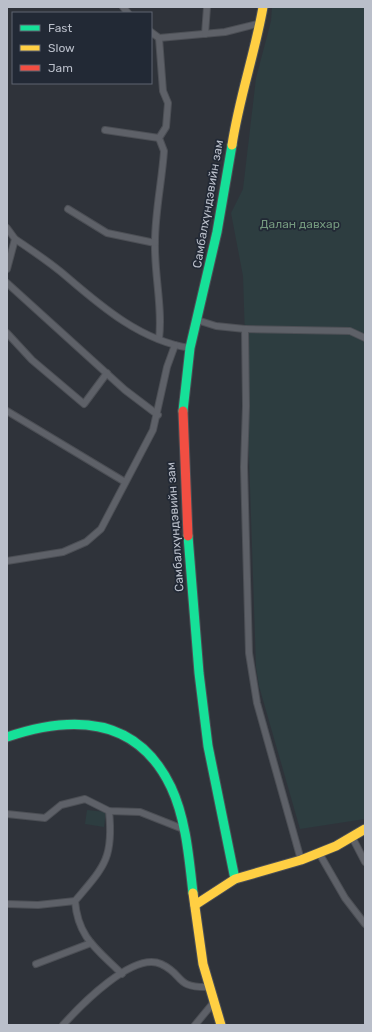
<svg xmlns="http://www.w3.org/2000/svg" width="372" height="1032" viewBox="0 0 372 1032" font-family="Rubik,sans-serif">
<style>
.green{fill:#2d3d40}
.lines{fill:none;stroke-linecap:round;stroke-linejoin:round}
.street-casing{stroke:#4c4f55;stroke-width:8}
.fast-casing{stroke:#4c4f55;stroke-width:11}
.slow-casing{stroke:#4c4f55;stroke-width:11}
.jam-casing{stroke:#4c4f55;stroke-width:11}
.street{stroke:#5e6168;stroke-width:6}
.fast{stroke:#16e098;stroke-width:9}
.slow{stroke:#ffcf43;stroke-width:9}
.jam{stroke:#f24e42;stroke-width:9}
.labels{text-anchor:middle;stroke-width:3.5;stroke-linejoin:round;paint-order:stroke}
.street-label{font-size:12px;fill:#babfca;stroke:#222935}
.park-label{font-size:12px;fill:#74987e;stroke:#222935}
</style>
<rect width="100%" height="100%" fill="#2f333a"/>
<g class="green">
<path d="M272,7h93v812l-65,10 -41,-143 -3,-19 -13,-391 -12,-63 12,-24 13,-111 15,-57z"/>
<path d="M87,810l19,2 -2,15 -19,-3z"/>
</g>
<g class="lines">
<defs>
<g id="street">
<path d="M123,7l5,6"/>
<path d="M151,32l8,6 66,-6 36,-9"/>
<path d="M205,34l2,-27"/>
<path d="M159,38l4,53 5,12 -2,24 -7,11 5,13c-2,30 -9,61 -9,91 -1,32 8,66 4,97"/>
<path d="M105,130l54,8"/>
<path d="M68,209l39,24 48,10"/>
<path d="M7,228l8,11 -8,30"/>
<path d="M15,239c18,12 36,24 52,38 36,31 75,64 123,71"/>
<path d="M7,283l118,107 33,25"/>
<path d="M197,320l19,6 29,3 1,77 -2,61 5,186 8,50 44,157"/>
<path d="M245,329l105,2 15,7"/>
<path d="M7,333l25,27 52,44 23,-31"/>
<path d="M7,411l118,71"/>
<path d="M7,561l56,-9 23,-10 15,-13 52,-99 14,-63 8,-22"/>
<path d="M109,811c5,47 -5,56 -34,90 3,37 22,48 47,73"/>
<path d="M7,814l38,4 16,-13 24,-6 24,12 31,1 43,17"/>
<path d="M352,837l13,25"/>
<path d="M319,853l26,45 20,26"/>
<path d="M7,904l31,1 37,-4"/>
<path d="M36,964l55,-21"/>
<path d="M63,1025c17,-19 70,-74 98,-61 24,11 13,24 48,23"/>
<path d="M195,1025l19,-23"/>
</g>
<g id="fast">
<path d="M183,411l7,-63 27,-116 15,-87"/>
<path d="M188,536l11,137 9,73 27,133"/>
<path d="M7,737c65,-22 130,-21 164,50 15,32 18,71 22,106"/>
</g>
<g id="slow">
<path d="M232,145c7,-47 23,-92 31,-138"/>
<path d="M193,893l10,71 18,61"/>
<path d="M195,905l40,-26 66,-19 35,-14 29,-17"/>
</g>
<path id="jam" d="M183,411l5,125"/>
</defs>
<use href="#street" class="street-casing"/>
<use href="#fast" class="fast-casing"/>
<use href="#slow" class="slow-casing"/>
<use href="#jam" class="jam-casing"/>
<use href="#street" class="street"/>
<use href="#fast" class="fast"/>
<use href="#slow" class="slow"/>
<use href="#jam" class="jam"/>
</g>
<g class="labels">
<g class="street-label">
<text transform="translate(208 204) rotate(-80)" y="4">Самбалхүндэвийн зам</text>
<text transform="translate(175 527) rotate(-94)" y="4">Самбалхүндэвийн зам</text>
</g>
<g class="park-label">
<text x="300" y="228">Далан давхар</text>
</g>
</g>
<rect width="372" height="1032" fill="none" stroke="#babfca" stroke-width="16"/>
<rect x="12" y="12" width="140" height="72" fill="#222935" stroke="#5f6571"/>
<rect x="20" y="25" width="20" height="6" fill="#16e098" stroke="#5f6571"/>
<text x="48" y="32" font-size="12" fill="#babfca">Fast</text>
<rect x="20" y="45" width="20" height="6" fill="#ffcf43" stroke="#5f6571"/>
<text x="48" y="52" font-size="12" fill="#babfca">Slow</text>
<rect x="20" y="65" width="20" height="6" fill="#f24e42" stroke="#5f6571"/>
<text x="48" y="72" font-size="12" fill="#babfca">Jam</text>
</svg>
